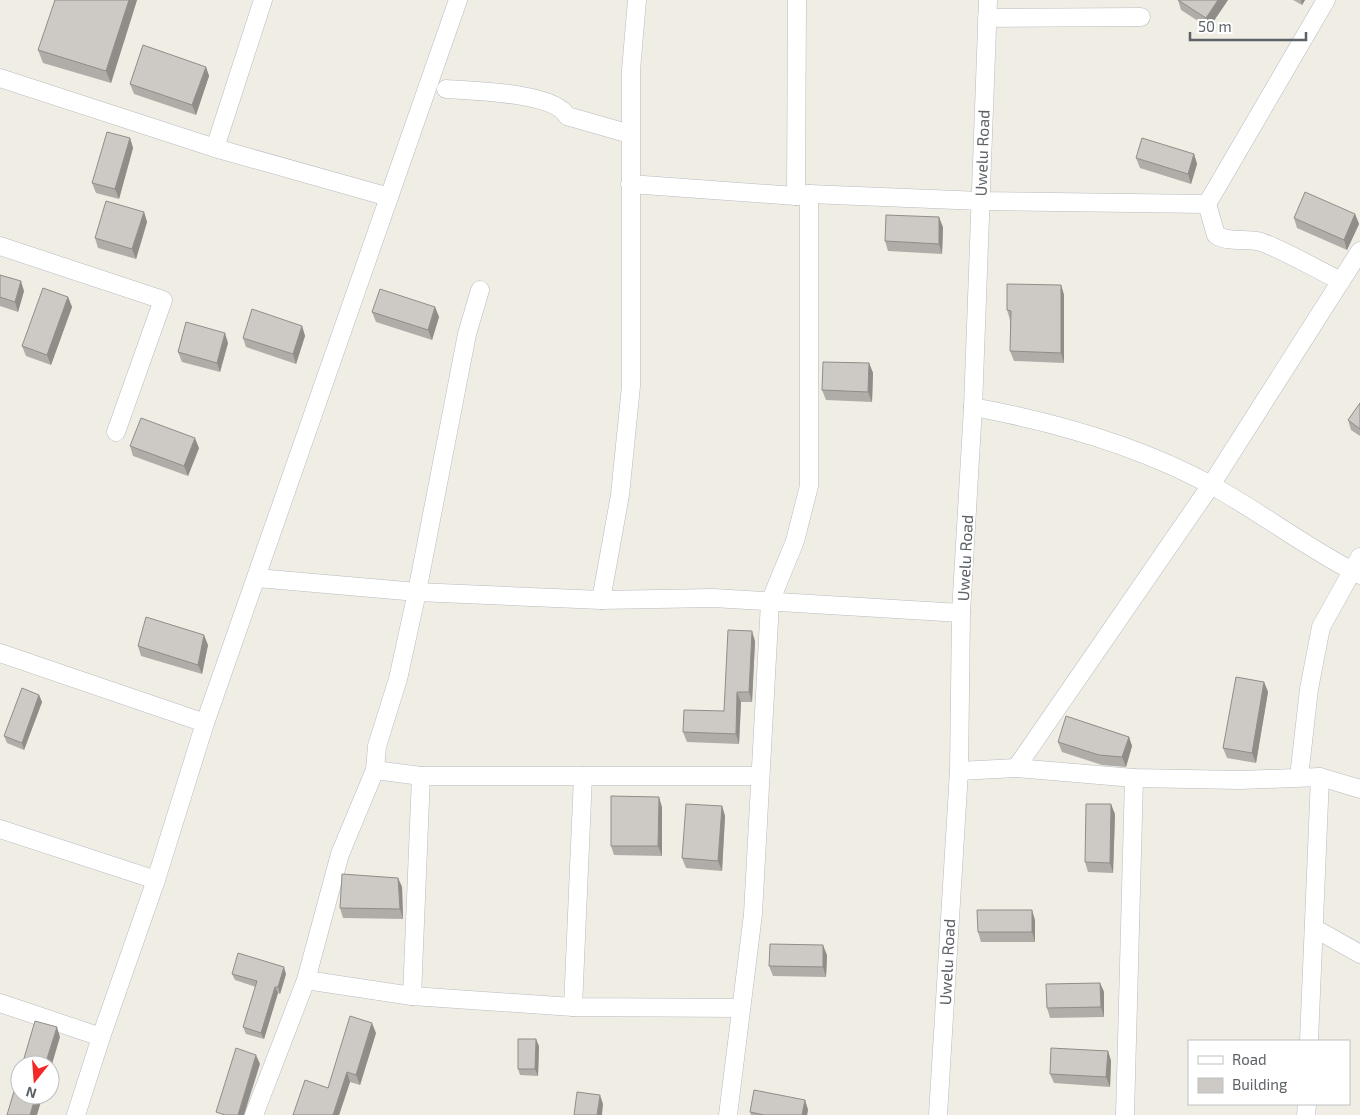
<svg xmlns="http://www.w3.org/2000/svg" width="1360" height="1115" viewBox="0 0 1360 1115" font-family="'Exo 2',sans-serif">
<style>
.lines{fill:none;stroke-linecap:round;stroke-linejoin:round}
.minor-casing{stroke:#b7bbbf;stroke-width:19}
.minor{stroke:#fff;stroke-width:18}
.wall{fill:#b0ada9}
.shaded-wall{fill:#908d89}
.building{fill:#cdc9c4;stroke:#908d89}
.labels{text-anchor:middle;stroke-width:4;stroke-linejoin:round;paint-order:stroke}
.street-label{font-size:16px;fill:#5c6266;stroke:#fff}
</style>
<rect width="100%" height="100%" fill="#f0ede5"/>
<g class="lines">
<defs>
<g id="minor">
<path d="M987,18l154,-1"/>
<path d="M0,78l215,70 174,49"/>
<path d="M446,89c26,2 108,3 121,27l63,18"/>
<path d="M215,148l48,-148"/>
<path d="M630,184l166,12 13,-2 172,7 226,3 119,-204"/>
<path d="M796,196l1,-196"/>
<path d="M1207,204l9,31c13,8 30,3 45,7 23,8 57,28 80,39"/>
<path d="M0,246l163,54 -47,132"/>
<path d="M973,407c82,15 164,38 238,78 51,28 97,64 149,90"/>
<path d="M257,578l160,14 184,8 112,-2 248,15"/>
<path d="M601,600l19,-105 11,-109v-316l6,-70"/>
<path d="M0,653l205,70"/>
<path d="M1016,768l195,-283 149,-234"/>
<path d="M375,770l46,6h339"/>
<path d="M959,771l57,-3 118,10 107,2 79,-3 40,12"/>
<path d="M1299,777l10,-88 12,-62 39,-70"/>
<path d="M0,829l156,51"/>
<path d="M1314,928l46,26"/>
<path d="M306,980l106,16 161,11 168,1"/>
<path d="M412,996l9,-220"/>
<path d="M0,1003l101,34"/>
<path d="M573,1007l10,-231"/>
<path d="M1309,1041l11,-264"/>
<path d="M76,1115l25,-78 55,-157 49,-157 253,-723"/>
<path d="M254,1115l52,-135 34,-126 35,-84 2,-24 21,-67 19,-87 50,-258 13,-44"/>
<path d="M728,1115l25,-201 17,-312 25,-61 14,-55v-292"/>
<path d="M938,1115l21,-344 2,-158 12,-206 15,-407"/>
<path d="M1125,1115l9,-337"/>
<path d="M1306,1115l1,-11"/>
</g>
</defs>
<use href="#minor" class="minor-casing"/>
<use href="#minor" class="minor"/>
</g>
<g class="wall">
<path d="M137,0l-26,83 -68,-20 -5,-13z"/>
<path d="M1178,0h50l-19,28 -28,-18z"/>
<path d="M1293,0h12l-3,5z"/>
<path d="M206,67l3,9 -13,39 -62,-21 -4,-10z"/>
<path d="M130,138l3,10 -14,51 -23,-6 -4,-10z"/>
<path d="M1194,154l3,10 -6,20 -51,-16 -4,-10z"/>
<path d="M144,212l3,10 -11,37 -38,-11 -3,-10z"/>
<path d="M1355,214l4,10 -12,26 -50,-22 -3,-10z"/>
<path d="M943,227l-1,27 -54,-3 -3,-10z"/>
<path d="M0,275l24,16 -6,21 -18,-6z"/>
<path d="M1061,285l3,10v68l-50,-2 -4,-10v-31l-3,-10z"/>
<path d="M68,297l4,10 -21,58 -25,-9 -4,-10z"/>
<path d="M435,307l4,10 -7,23 -56,-18 -4,-10z"/>
<path d="M302,326l3,10 -9,28 -50,-17 -3,-9z"/>
<path d="M228,343l-8,29 -38,-10 -4,-10z"/>
<path d="M869,363l4,10 -1,29 -46,-2 -4,-10z"/>
<path d="M1360,403v33l-9,-6 -3,-10z"/>
<path d="M130,446l69,2 -11,28 -55,-20z"/>
<path d="M755,641l-3,61h-11l-2,42 -52,-2 -4,-10 41,-21z"/>
<path d="M208,645l-6,29 -61,-18 -3,-10z"/>
<path d="M1264,682l4,10 -12,71 -29,-5 -4,-10z"/>
<path d="M39,695l3,7 -18,48 -17,-7 -3,-7z"/>
<path d="M1129,737l3,9 -6,21 -24,-2 -40,-13 -4,-10z"/>
<path d="M722,806l3,10 -3,55 -36,-3 -4,-10z"/>
<path d="M662,807v49l-48,-1 -3,-9z"/>
<path d="M1115,814l-2,59 -25,-1 -3,-10z"/>
<path d="M398,878l4,9 1,32 -60,-1 -3,-10z"/>
<path d="M1035,920v22h-54l-3,-10z"/>
<path d="M827,955l-1,22 -53,-1 -4,-10z"/>
<path d="M232,974h54l-6,20 -2,-1 -14,46 -18,-5 -3,-7 13,-40 -21,-7z"/>
<path d="M1100,983l4,9v25l-54,1 -3,-10z"/>
<path d="M376,1033l-16,52 -10,-3 -11,33h-46l35,-27z"/>
<path d="M539,1046l-1,30 -18,-1 -2,-6z"/>
<path d="M1108,1051l3,10 -1,26 -56,-4 -4,-9z"/>
<path d="M805,1100l3,10 -1,5h-56l-1,-3z"/>
</g>
<g class="shaded-wall">
<path d="M129,0h8l-26,83 -5,-12z"/>
<path d="M1218,0h10l-19,28 -3,-10z"/>
<path d="M1301,0h4l-3,5z"/>
<path d="M206,67l3,9 -13,39 -4,-10z"/>
<path d="M130,138l3,10 -14,51 -4,-10z"/>
<path d="M1194,154l3,10 -6,20 -3,-10z"/>
<path d="M144,212l3,10 -11,37 -4,-10z"/>
<path d="M1355,214l4,10 -12,26 -3,-10z"/>
<path d="M939,217l4,10 -1,27 -3,-10z"/>
<path d="M21,281l3,10 -6,21 -3,-10z"/>
<path d="M1061,285l3,10v68l-3,-10z"/>
<path d="M68,297l4,10 -21,58 -4,-10z"/>
<path d="M435,307l4,10 -7,23 -4,-10z"/>
<path d="M302,326l3,10 -9,28 -3,-10z"/>
<path d="M225,333l3,10 -8,29 -3,-9z"/>
<path d="M869,363l4,10 -1,29 -4,-10z"/>
<path d="M195,438l4,10 -11,28 -4,-10z"/>
<path d="M752,631l3,10 -3,61 -3,-10z"/>
<path d="M204,635l4,10 -6,29 -4,-9z"/>
<path d="M1264,682l4,10 -12,71 -4,-10z"/>
<path d="M737,692l4,10 -2,42 -3,-10z"/>
<path d="M39,695l3,7 -18,48 -2,-7z"/>
<path d="M1129,737l3,9 -6,21 -4,-10z"/>
<path d="M659,797l3,10v49l-4,-10z"/>
<path d="M1111,804l4,10 -2,59 -3,-10z"/>
<path d="M722,806l3,10 -3,55 -4,-10z"/>
<path d="M398,878l4,9 1,32 -3,-10z"/>
<path d="M1032,910l3,10v22l-3,-10z"/>
<path d="M823,945l4,10 -1,22 -3,-10z"/>
<path d="M284,967l2,7 -6,20 -2,-7z"/>
<path d="M1100,983l4,9v25l-3,-10z"/>
<path d="M275,987l3,6 -14,46 -3,-6z"/>
<path d="M372,1023l4,10 -16,52 -4,-10z"/>
<path d="M57,1027l3,10 -10,34v-6h-5z"/>
<path d="M536,1039l3,7 -1,30 -3,-7z"/>
<path d="M1108,1051l3,10 -1,26 -4,-10z"/>
<path d="M256,1055l4,9 -16,51h-6z"/>
<path d="M347,1072l3,10 -11,33h-6z"/>
<path d="M36,1095h7l-6,20h-7z"/>
<path d="M600,1095l3,9 -1,11h-5z"/>
<path d="M805,1100l3,10 -1,5h-5z"/>
</g>
<g class="building">
<path d="M55,0h74l-23,71 -68,-21z"/>
<path d="M1178,0h40l-12,18z"/>
<path d="M143,45l63,22 -14,38 -62,-21z"/>
<path d="M107,132l23,6 -15,51 -23,-6z"/>
<path d="M1142,138l52,16 -6,20 -52,-16z"/>
<path d="M1305,192l50,22 -11,26 -50,-22z"/>
<path d="M106,201l38,11 -12,37 -37,-11z"/>
<path d="M886,215l53,2v27l-54,-3z"/>
<path d="M0,275l21,6 -6,21 -15,-5z"/>
<path d="M1007,284l54,1v68l-51,-2 1,-40 -4,-1z"/>
<path d="M43,288l25,9 -21,58 -25,-9z"/>
<path d="M380,289l55,18 -7,23 -56,-18z"/>
<path d="M252,309l50,17 -9,28 -50,-16z"/>
<path d="M186,322l39,11 -8,30 -39,-11z"/>
<path d="M823,362l46,1 -1,29 -46,-2z"/>
<path d="M1360,403v26l-12,-9z"/>
<path d="M141,418l54,20 -11,28 -54,-20z"/>
<path d="M146,617l58,18 -6,30 -60,-19z"/>
<path d="M728,630l24,1 -3,61h-12l-1,42 -53,-2 1,-22 40,1z"/>
<path d="M1236,677l28,5 -12,71 -29,-5z"/>
<path d="M22,688l17,7 -17,48 -18,-7z"/>
<path d="M1066,716l63,21 -7,20 -23,-2 -41,-13z"/>
<path d="M611,796l48,1 -1,49h-47z"/>
<path d="M686,804l36,2 -4,55 -36,-3z"/>
<path d="M1086,804h25l-1,59 -25,-1z"/>
<path d="M342,874l56,4 2,31 -60,-1z"/>
<path d="M977,910h55v22h-54z"/>
<path d="M770,944l53,1v22l-54,-1z"/>
<path d="M238,953l46,14 -6,20h-3l-14,46 -18,-6 14,-46 -25,-7z"/>
<path d="M1100,983l1,24 -54,1 -1,-24z"/>
<path d="M350,1016l22,7 -16,52 -9,-3 -14,43h-40l12,-35 23,8z"/>
<path d="M35,1021l22,6 -12,38h-23z"/>
<path d="M518,1039h18l-1,30h-17z"/>
<path d="M236,1048l20,7 -18,60h-13l-9,-3z"/>
<path d="M1051,1048l57,3 -2,26 -56,-3z"/>
<path d="M20,1071v24h16l-6,20h-23z"/>
<path d="M754,1090l51,10 -3,15h-38l-14,-3z"/>
<path d="M577,1092l23,3 -3,20h-23z"/>
</g>
<g class="labels">
<g class="street-label">
<text transform="translate(982 153) rotate(-88)" y="6">Uwelu Road</text>
<text transform="translate(965 558) rotate(-87)" y="6">Uwelu Road</text>
<text transform="translate(947 962) rotate(-87)" y="6">Uwelu Road</text>
</g>
</g>
<rect x="1188" y="1040" width="162" height="65" fill="#ffffff" stroke="#bec0c2"/>
<rect x="1198" y="1056" width="25" height="8" fill="#ffffff" stroke="#bec0c2"/>
<text x="1232" y="1065" font-size="15" fill="#5c6266">Road</text>
<rect x="1198" y="1078" width="25" height="15" fill="#cdc9c4" stroke="#bec0c2"/>
<text x="1232" y="1090" font-size="15" fill="#5c6266">Building</text>
<g transform="translate(35 1080) rotate(197)"><circle r="24" fill="#ffffff" stroke="#bec0c2"/>
<path d="M0-4L9 19L0 12L-9 19Z" fill="#f32828"/>
<text y="-8" font-size="14" font-weight="bold" text-anchor="middle" fill="#5c6266">N</text>
</g>
<path d="M1190 32v8h116v-8" fill="none" stroke="#5c6266" stroke-width="2.5"/>
<text x="1198" y="32" font-size="15" fill="#5c6266" stroke="#ffffff" stroke-width="4" paint-order="stroke">50 m</text>
</svg>
